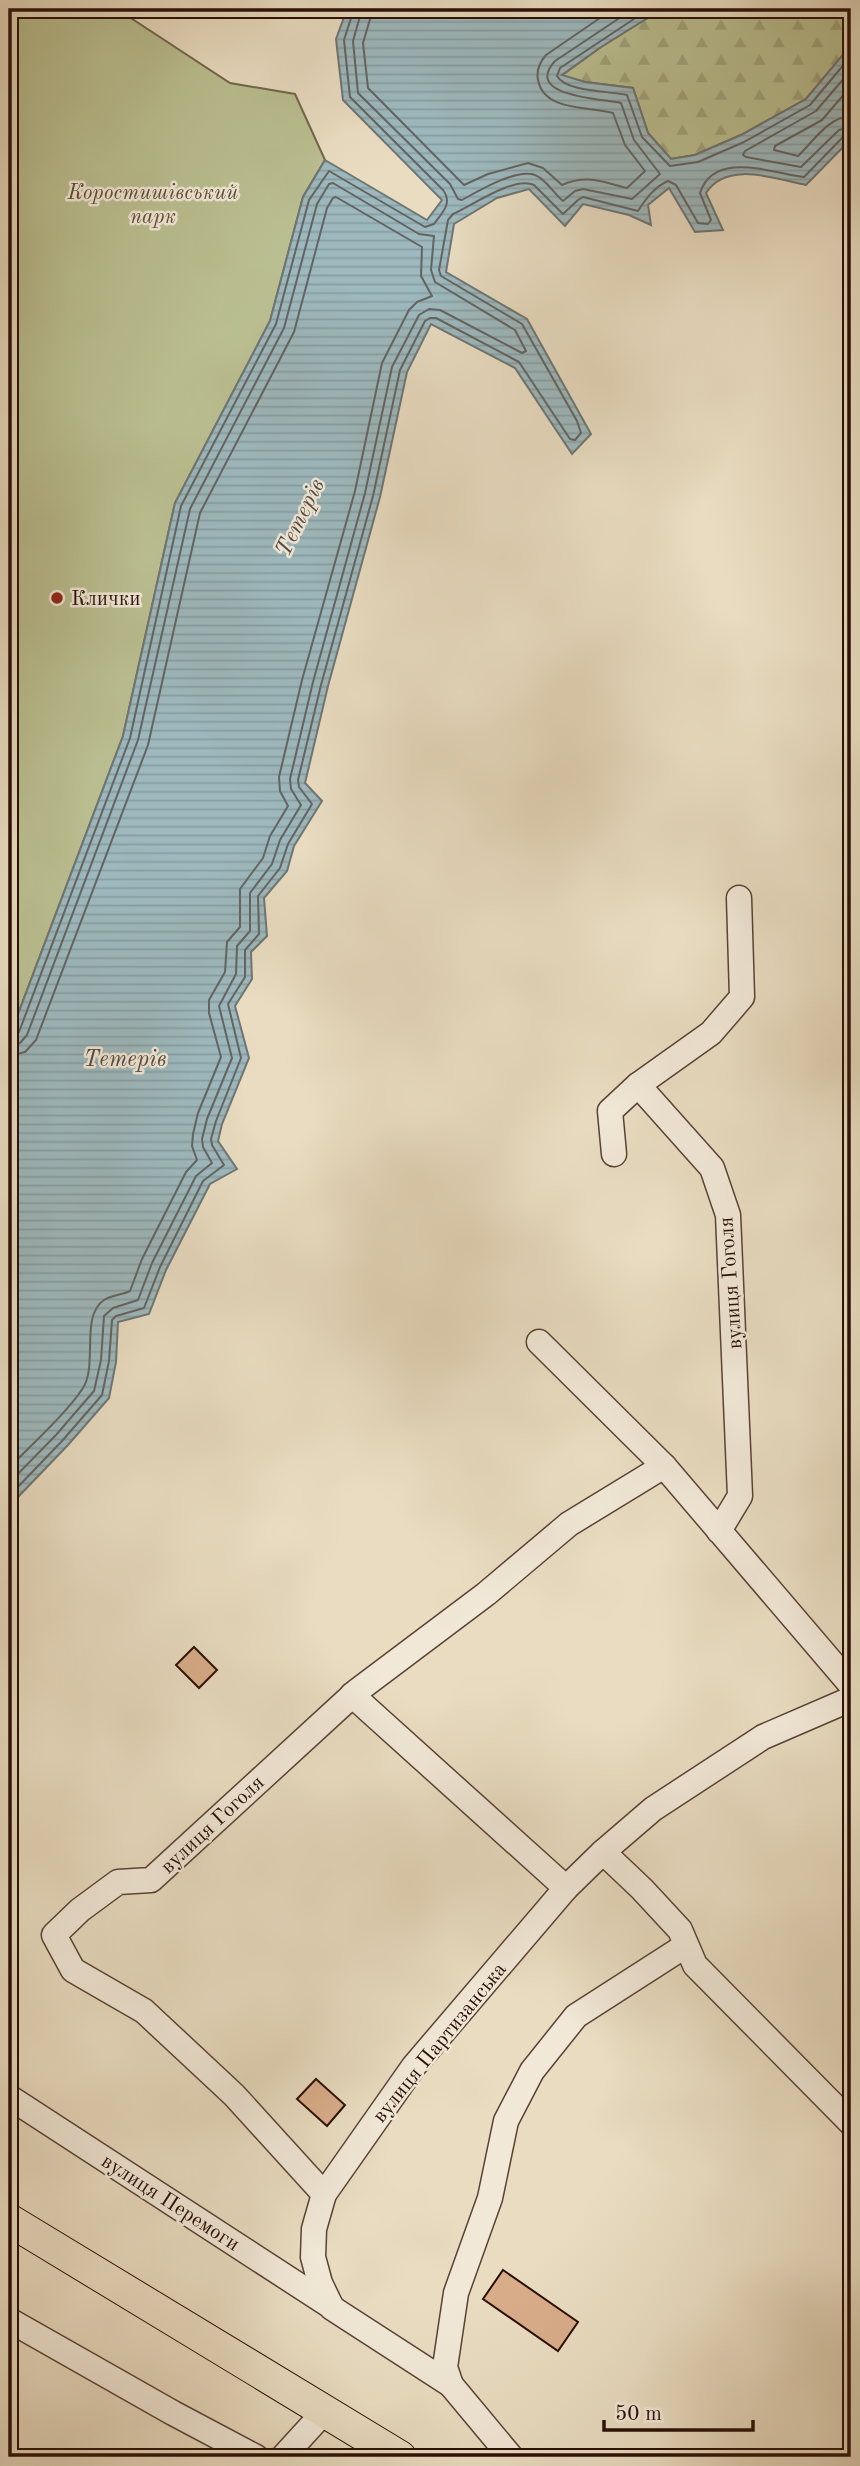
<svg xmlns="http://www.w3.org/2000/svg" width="860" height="2466" viewBox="0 0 860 2466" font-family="'Old Standard TT',serif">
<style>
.forest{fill:url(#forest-firs);stroke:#72674c;stroke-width:2}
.green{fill:#babf91;stroke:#72674c;stroke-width:2}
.water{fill:url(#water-rules);stroke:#6f7574;stroke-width:2}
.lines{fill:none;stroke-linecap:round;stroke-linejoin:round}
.shore{stroke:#636462;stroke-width:2}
.building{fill:#d9ad8a;stroke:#290f06;stroke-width:2}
.minor-casing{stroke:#594235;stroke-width:27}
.major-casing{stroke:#290f06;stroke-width:34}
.minor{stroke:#f1e8d7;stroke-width:24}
.major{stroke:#e9dcc1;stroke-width:32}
.poi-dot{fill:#8f2418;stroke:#f1e8d7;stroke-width:2.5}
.labels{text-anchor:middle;stroke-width:5;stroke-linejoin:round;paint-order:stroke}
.park-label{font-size:21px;font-style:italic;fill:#5c4d37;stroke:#f1e8d7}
.poi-label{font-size:21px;fill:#290f06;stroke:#f1e8d7;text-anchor:start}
.street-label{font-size:21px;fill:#290f06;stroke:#f1e8d7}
.water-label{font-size:23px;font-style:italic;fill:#524a46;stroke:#f1e8d7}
</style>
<defs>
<pattern id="forest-firs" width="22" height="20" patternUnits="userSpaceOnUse" patternTransform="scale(1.75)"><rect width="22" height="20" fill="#babf91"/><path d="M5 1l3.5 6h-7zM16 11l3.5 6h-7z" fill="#a0a37c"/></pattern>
<pattern id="water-rules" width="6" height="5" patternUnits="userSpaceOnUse" patternTransform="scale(1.75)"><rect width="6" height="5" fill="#9db9be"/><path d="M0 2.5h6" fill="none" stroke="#879ea2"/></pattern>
</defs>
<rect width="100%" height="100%" fill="#e9dcc1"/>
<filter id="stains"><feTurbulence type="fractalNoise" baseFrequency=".00286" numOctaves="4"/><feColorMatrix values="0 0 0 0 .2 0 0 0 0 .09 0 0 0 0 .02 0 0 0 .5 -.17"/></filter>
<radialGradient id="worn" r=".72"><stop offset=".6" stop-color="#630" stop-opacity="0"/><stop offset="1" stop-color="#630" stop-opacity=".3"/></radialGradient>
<path class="forest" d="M662,9h189v37l-45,53 -65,36 -46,20 -24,4 -23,-26 -15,-45 -48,-6 -24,-6 40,-29z"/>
<path class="green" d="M9,9h108l113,74 65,11 30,66 -22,37 -33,124 -95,182 -52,233 -114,302z"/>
<path class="water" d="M347,9h315l-61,38 -39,28 23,7 48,6 15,45 23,26 24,-4 46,-20 65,-36 45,-54v94l-45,46c-31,-6 -79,-25 -100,8l17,37 -28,2 -26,-44 -21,17 3,20 -22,-10 -46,-11 -18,22 -36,-37 -32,9 -43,26 -8,48 81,47 64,115 -19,20 -57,-86 -84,-44 -24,48 -27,125 -52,189 -23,97 17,18 -28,45 -7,25 -23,27 3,38 -16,16 1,27 -17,27 14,52 -27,66 -4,17 19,28 -27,15 -44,86 -17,44 -31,8 -2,40 -7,36 -41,47 -50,52 -9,60v-519l114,-302 52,-233 95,-182 33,-124 22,-37 102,60 15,-20 -99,-100 -7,-61z"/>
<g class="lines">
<g class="shore">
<path d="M362,9l-9,32 5,52 92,91 8,15 4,1c16,-9 55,-32 73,-25 11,4 19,19 28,26l12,-10 8,-2 49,10 28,-25 -26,-34 -13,-37c-16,-4 -99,-6 -66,-42l78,-52"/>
<path d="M373,9l-10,34 5,45 96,97 24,-11 40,-11 15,5 19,17c25,-11 40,-3 65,3l18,-17 -20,-26 -12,-32c-23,-7 -69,-1 -75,-33 -2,-10 2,-18 8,-25l67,-46"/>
<path d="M649,9l-89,59 -3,8c9,16 53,15 70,19l15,42 28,29 28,-4 46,-20 66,-37 41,-49"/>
<path d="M851,70l-35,41 -71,40 -2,4 3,2 55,10 38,-37 12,-4"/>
<path d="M851,86l-29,34 -47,26 -1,4 24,6c15,-14 30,-39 53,-40"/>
<path d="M9,1037l5,-1 5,-4 111,-294 51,-232 95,-182 33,-124 20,-29 96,56 9,-3c8,-11 19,-21 9,-34l-93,-93 -6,-57 10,-31"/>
<path d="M9,1046l11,-3 7,-8 111,-295 52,-231 94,-181 33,-124 12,-20 4,-1 86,51 15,2 -3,34 4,12 80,48 11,21 -4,2 -82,-43 -11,-1 -10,6 -27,52 -27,126 -52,189 -23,97 1,10 10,16 -21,35 -8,24 -22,29v38l-13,15 -1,28 -17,32 13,52 -25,61 -5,20 1,8 9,16 -16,13 -44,87 -14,37 -25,8 -9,8 -3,44 -7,31 -38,44 -47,48"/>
<path d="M9,1056l16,-4 11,-12 112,-295 52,-232 94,-181 33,-124 6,-10 3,-1 86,50 -1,29 11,20 -15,6 -8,8 -27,53 -27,128 -53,189 -23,97 1,14 8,15 -18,30 -7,22 -23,31v38l-13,15 -2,30 -16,28v13l12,44 -23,56 -5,21 -1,12 5,14 -11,12 -44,87 -12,32c-8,4 -18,4 -26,9 -24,16 -6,64 -21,88 -17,26 -52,57 -74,80"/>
<path d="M9,1509l4,-17 49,-51 40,-46 7,-34 3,-41 4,-4 28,-8 16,-41 43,-86 21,-16 -12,-20 -1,-6 5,-18 25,-63 -13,-54 17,-27v-27l14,-16 -1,-38 22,-28 8,-24 24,-40 -13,-17 -1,-7 23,-95 52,-189 27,-126 25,-49 5,-3h6l83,44 51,77 5,1 6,-7 -4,-12 -55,-97 -81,-48 -2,-6 9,-50 5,-6c20,-9 61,-38 81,-29l29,29 15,-14 5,-3 55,14c7,-11 16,-24 30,-30l8,4 22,38 10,1 3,-4 -11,-27c14,-43 72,-20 104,-16l39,-40 8,-2"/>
</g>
</g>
<g class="building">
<path d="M194,1647l23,23 -18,18 -23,-23z"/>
<path d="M316,2079l29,26 -18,21 -30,-27z"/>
<path d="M503,2270l75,52 -20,29 -75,-52z"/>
</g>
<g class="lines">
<defs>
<g id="minor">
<path d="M614,1154l-4,-43 28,-26"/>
<path d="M539,1342l125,124"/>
<path d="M719,1531l21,-35 -12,-281 -16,-47 -74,-83 73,-52 31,-36 -3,-99"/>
<path d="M352,1695l214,193"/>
<path d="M603,1852l39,37 38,41 15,35 156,158"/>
<path d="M9,2097l323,210"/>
<path d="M324,2194l-90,-99 -90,-84 -71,-41 -19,-35 26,-25 38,-28 33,-2 206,-189 129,-97 83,-70 95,-58 187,219"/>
<path d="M9,2320l164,93 83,44"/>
<path d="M451,2385l-6,-18 11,-74 34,-95 16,-77 26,-50 44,-55 109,-70"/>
<path d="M283,2457l42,-46"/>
<path d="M511,2457l-60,-72 -119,-77 -12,-25 -7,-26 1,-28 10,-35 90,-128 152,-178 37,-36 50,-43 110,-72 88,-38"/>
</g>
<path id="major" d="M9,2220l391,237"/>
</defs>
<use href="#minor" class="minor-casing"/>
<use href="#major" class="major-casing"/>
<use href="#minor" class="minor"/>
<use href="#major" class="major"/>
</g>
<circle class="poi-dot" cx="57" cy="598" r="7"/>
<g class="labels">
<g class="park-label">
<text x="153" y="199">Коростишівський<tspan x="153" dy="24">парк</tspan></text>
</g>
<g class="poi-label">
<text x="71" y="605">Клички</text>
</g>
<g class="street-label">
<text transform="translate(730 1283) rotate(-94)" y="7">вулиця Гоголя</text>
<text transform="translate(212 1824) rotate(-43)" y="7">вулиця Гоголя</text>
<text transform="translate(439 2042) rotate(-51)" y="7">вулиця Партизанська</text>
<text transform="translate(171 2202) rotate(33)" y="7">вулиця Перемоги</text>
</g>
<g class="water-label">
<text transform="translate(299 517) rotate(-64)" y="8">Тетерів</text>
<text x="125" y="1066">Тетерів</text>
</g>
</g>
<rect width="860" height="2466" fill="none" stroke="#e9dcc1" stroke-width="35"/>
<rect x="10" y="10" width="839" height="2445" fill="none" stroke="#290f06" stroke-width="3.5"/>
<rect x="18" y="18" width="825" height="2431" fill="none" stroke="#290f06" stroke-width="2"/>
<path d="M604 2420v10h149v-10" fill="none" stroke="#290f06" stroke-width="3.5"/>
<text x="615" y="2420" font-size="21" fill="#290f06" stroke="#f1e8d7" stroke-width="5" paint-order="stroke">50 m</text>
<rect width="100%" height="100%" filter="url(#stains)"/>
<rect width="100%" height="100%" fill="url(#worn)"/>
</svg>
